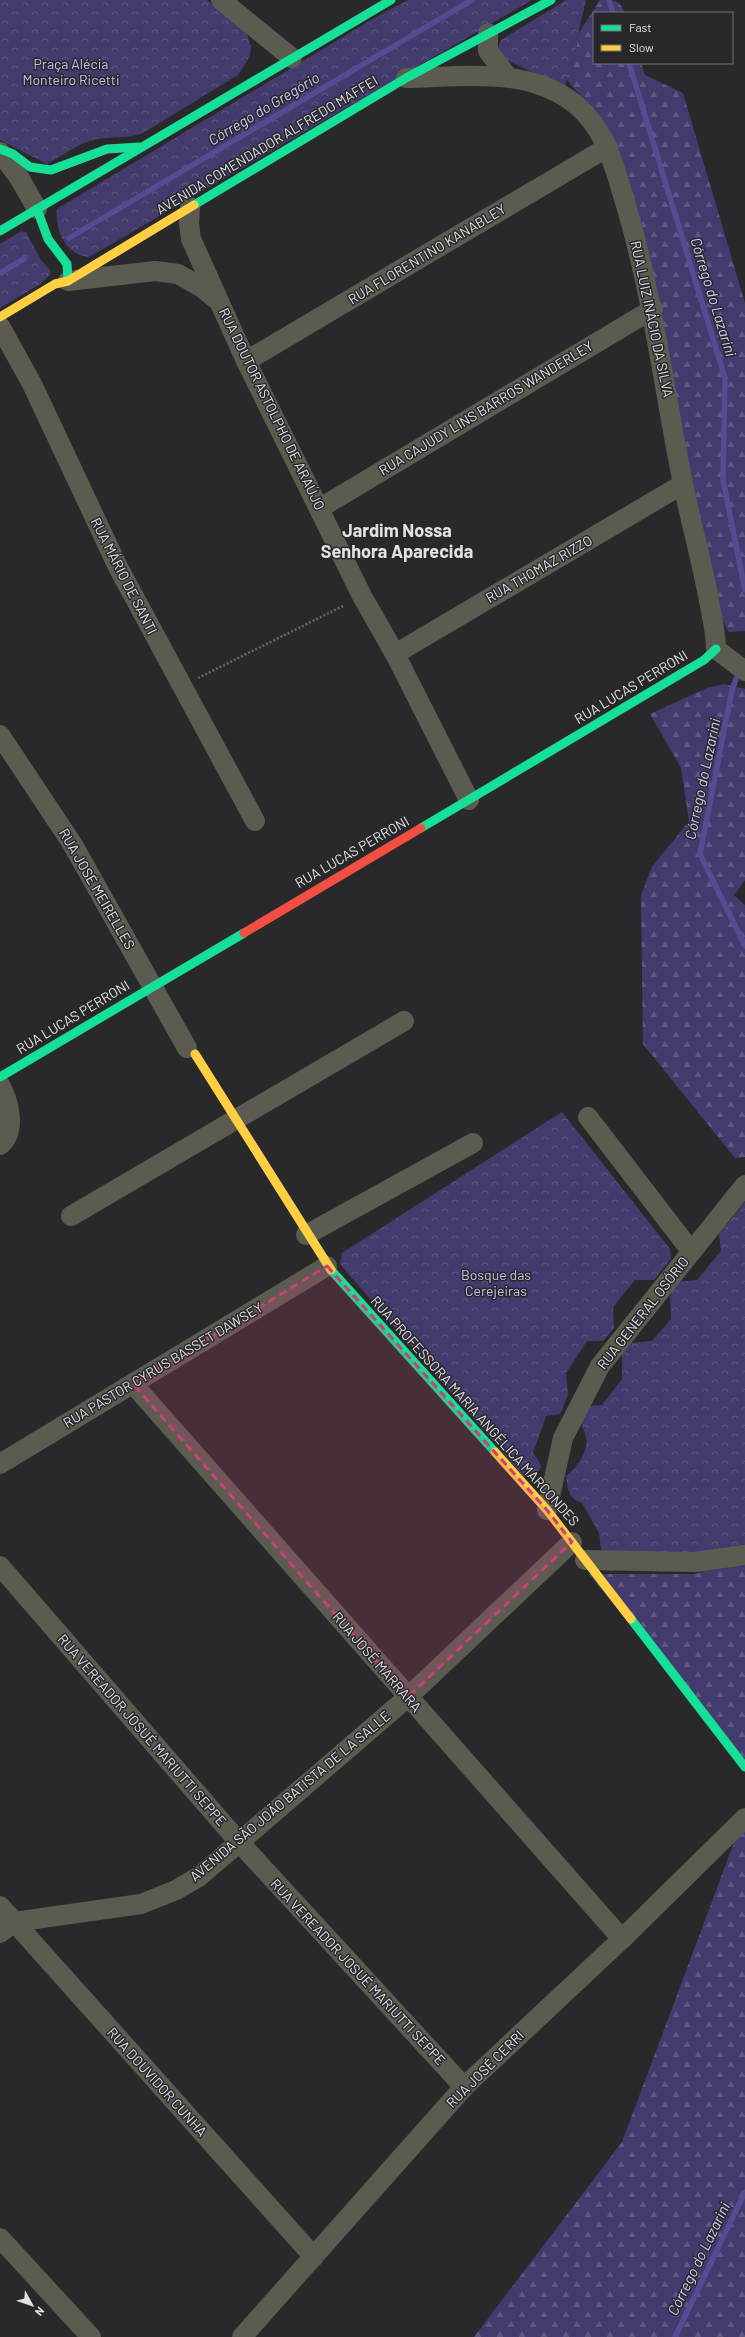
<svg xmlns="http://www.w3.org/2000/svg" width="745" height="2337" viewBox="0 0 745 2337" font-family="Barlow,sans-serif">
<style>
.forest{fill:url(#forest-firs)}
.park{fill:url(#park-crowns)}
.lines{fill:none;stroke-linecap:round;stroke-linejoin:round}
.stream{stroke:#564b92;stroke-width:5.5}
.path{stroke:#666560;stroke-width:2.5;stroke-dasharray:2 2;stroke-linecap:butt}
.street{stroke:#5c5b50;stroke-width:20}
.fast{stroke:#16e098;stroke-width:9}
.slow{stroke:#ffcf43;stroke-width:9}
.jam{stroke:#f24e42;stroke-width:9}
.marked{fill:#c94177;fill-opacity:0.2;stroke:#c94177;stroke-width:3;stroke-dasharray:8 5;stroke-linejoin:round}
.labels{text-anchor:middle;stroke-width:3;stroke-linejoin:round;paint-order:stroke}
.park-label{font-size:14px;fill:#c5c1ed;stroke:#28282c}
.street-label{font-size:14px;fill:#e3e3e6;stroke:#28282c}
.water-label{font-size:15px;font-style:italic;fill:#cfcbf8;stroke:#28282c}
.district-label{font-size:18px;font-weight:bold;fill:#e3e3e6;stroke:#28282c}
</style>
<defs>
<pattern id="forest-firs" width="22" height="20" patternUnits="userSpaceOnUse"><rect width="22" height="20" fill="#433b6d"/><path d="M5 1l3.5 6h-7zM16 11l3.5 6h-7z" fill="#5e5782"/></pattern>
<pattern id="park-crowns" width="20" height="18" patternUnits="userSpaceOnUse"><rect width="20" height="18" fill="#433b6d"/><path d="M2 6a3 3 0 1 1 6 0M12 15a3 3 0 1 1 6 0" fill="none" stroke="#5e5782"/></pattern>
</defs>
<rect width="100%" height="100%" fill="#29292b"/>
<g class="forest">
<path d="M600,0c14,0 20,0 25,13h-31v50h47l4,12 38,18 62,210v328l-16,1 -9,-16 -127,-506 -27,-31 9,-22 3,-23z"/>
<path d="M724,684l21,5v191l-11,15 11,10v252l-10,1 -92,-114 -2,-149 11,-28 37,-46 -8,-53 -31,-54 57,-26z"/>
<path d="M745,1558v209l-156,-193h106z"/>
<path d="M745,1818v519h-271l148,-195 119,-318z"/>
</g>
<g class="park">
<path d="M0,0h207l38,29 6,17 -1,10 -12,19 -95,58c-14,6 -30,3 -46,6 -19,4 -33,16 -50,25l-47,-24z"/>
<path d="M408,0h124l-443,257c-24,-2 -34,-27 -32,-48l319,-192z"/>
<path d="M566,0h20l-8,34 -3,23 -9,22v9l-66,-31 -3,-6 4,-11z"/>
<path d="M21,231l5,1 15,28 9,10 1,4 -12,11 -39,23v-64z"/>
<path d="M562,1112l108,137 1,10 -17,21h-19l-22,27 1,21 -11,13h-16l-21,32 2,22 -8,19 -14,2 -13,37 6,8 2,6 -4,7 -13,3 -184,-213 2,-11z"/>
<path d="M745,1202v343l-134,26 -9,-15 -3,-23 -17,-30c-14,-5 -14,-13 -16,-27 10,-6 23,-26 20,-38 -1,-6 -4,-12 -6,-18l8,-14 14,-1 20,-26v-24l8,-12 22,-2 19,-22 -1,-22 6,-15 21,-2 24,-29 -2,-17z"/>
</g>
<g class="lines">
<g class="stream">
<path d="M609,0l4,13"/>
<path d="M629,63l96,315 -2,102 22,110"/>
<path d="M69,238l403,-238"/>
<path d="M0,273l24,-14"/>
<path d="M736,679l-4,11 -32,164 45,92"/>
<path d="M675,2337l70,-145"/>
</g>
<path class="path" d="M198,678l147,-73"/>
<g class="street">
<path d="M221,0l71,58"/>
<path d="M488,33v18l19,25"/>
<path d="M406,78c56,-1 121,-12 169,26 31,25 39,62 50,98 28,93 39,188 58,282 8,39 19,78 26,117 3,16 7,32 7,48l29,22"/>
<path d="M0,152l20,27 17,30"/>
<path d="M190,207l-1,16 2,16 55,122 116,235 33,58 74,146"/>
<path d="M68,281l87,-10 23,3 23,13 16,13"/>
<path d="M0,326l32,58 86,183 137,254"/>
<path d="M246,361l362,-214"/>
<path d="M320,508l333,-199"/>
<path d="M395,654l288,-170"/>
<path d="M0,735l73,110 114,203"/>
<path d="M0,1085c9,16 17,46 0,60"/>
<path d="M588,1117l103,134"/>
<path d="M71,1216l333,-195"/>
<path d="M306,1235l167,-92"/>
<path d="M133,1384l489,555"/>
<path d="M0,1464l327,-198"/>
<path d="M547,1510l16,-72 37,-72 145,-181"/>
<path d="M585,1560l110,2 50,-7"/>
<path d="M0,1566l239,276 225,245"/>
<path d="M0,1906l314,351"/>
<path d="M0,1933l14,-11 127,-18 35,-14 24,-14 208,-179 164,-155"/>
<path d="M0,2238l91,99"/>
<path d="M242,2337l222,-250 158,-148 123,-121"/>
</g>
<g class="fast">
<path d="M0,149l13,5 17,13 21,3 56,-21 32,-2"/>
<path d="M194,205l212,-127 145,-78"/>
<path d="M37,209l11,30 19,25 1,17"/>
<path d="M0,231l391,-231"/>
<path d="M421,828l283,-168 12,-11"/>
<path d="M0,1077l244,-144"/>
<path d="M331,1270l164,182"/>
<path d="M631,1619l114,148"/>
</g>
<g class="slow">
<path d="M0,317l55,-33 13,-3 126,-76"/>
<path d="M195,1054l136,216"/>
<path d="M495,1452l52,58 84,109"/>
</g>
<path class="jam" d="M244,933l177,-105"/>
</g>
<path class="marked" d="M327,1266l220,244 25,32 -164,155 -275,-313z"/>
<g class="labels">
<g class="park-label">
<text x="71" y="69">Praça Alécia<tspan x="71" dy="16">Monteiro Ricetti</tspan></text>
<text x="496" y="1280">Bosque das<tspan x="496" dy="16">Cerejeiras</tspan></text>
</g>
<g class="street-label">
<text transform="translate(267 145) rotate(-31)" y="5">AVENIDA COMENDADOR ALFREDO MAFFEI</text>
<text transform="translate(427 254) rotate(-31)" y="5">RUA FLORENTINO KANABLEY</text>
<text transform="translate(652 319) rotate(78)" y="5">RUA LUIZ INÁCIO DA SILVA</text>
<text transform="translate(486 408) rotate(-31)" y="5">RUA CAJUDY LINS BARROS WANDERLEY</text>
<text transform="translate(272 409) rotate(64)" y="5">RUA DOUTOR ASTOLPHO DE ARAÚJO</text>
<text transform="translate(539 569) rotate(-30)" y="5">RUA THOMAZ RIZZO</text>
<text transform="translate(124 576) rotate(63)" y="5">RUA MÁRIO DE SANTI</text>
<text transform="translate(631 687) rotate(-31)" y="5">RUA LUCAS PERRONI</text>
<text transform="translate(352 852) rotate(-30)" y="5">RUA LUCAS PERRONI</text>
<text transform="translate(97 889) rotate(60)" y="5">RUA JOSÉ MEIRELLES</text>
<text transform="translate(73 1017) rotate(-31)" y="5">RUA LUCAS PERRONI</text>
<text transform="translate(643 1313) rotate(-52)" y="5">RUA GENERAL OSÓRIO</text>
<text transform="translate(163 1365) rotate(-31)" y="5">RUA PASTOR CYRUS BASSET DAWSEY</text>
<text transform="translate(475 1411) rotate(48)" y="5">RUA PROFESSORA MARIA ANGÉLICA MARCONDES</text>
<text transform="translate(377 1662) rotate(49)" y="5">RUA JOSÉ MARRARA</text>
<text transform="translate(142 1730) rotate(49)" y="5">RUA VEREADOR JOSUÉ MARIUTTI SEPPE</text>
<text transform="translate(290 1796) rotate(-40)" y="5">AVENIDA SÃO JOÃO BATISTA DE LA SALLE</text>
<text transform="translate(358 1972) rotate(47)" y="5">RUA VEREADOR JOSUÉ MARIUTTI SEPPE</text>
<text transform="translate(485 2069) rotate(-45)" y="5">RUA JOSÉ CERRI</text>
<text transform="translate(157 2082) rotate(48)" y="5">RUA DOUVIDOR CUNHA</text>
</g>
<g class="water-label">
<text transform="translate(264 109) rotate(-31)" y="5">Córrego do Gregório</text>
<text transform="translate(713 297) rotate(73)" y="5">Córrego do Lazarini</text>
<text transform="translate(703 779) rotate(-78)" y="5">Córrego do Lazarini</text>
<text transform="translate(699 2259) rotate(-64)" y="5">Córrego do Lazarini</text>
</g>
<g class="district-label">
<text x="397" y="537">Jardim Nossa<tspan x="397" dy="21">Senhora Aparecida</tspan></text>
</g>
</g>
<rect x="593" y="12" width="140" height="52" fill="#28282c" stroke="#737376"/>
<rect x="601" y="25" width="20" height="6" fill="#16e098" stroke="#737376"/>
<text x="629" y="32" font-size="12" fill="#e3e3e6">Fast</text>
<rect x="601" y="45" width="20" height="6" fill="#ffcf43" stroke="#737376"/>
<text x="629" y="52" font-size="12" fill="#e3e3e6">Slow</text>
<g transform="translate(32 2305) rotate(130)" stroke="#28282c" stroke-width="3" paint-order="stroke">
<path d="M0-3L7 15L0 10L-7 15Z" fill="#e3e3e6"/>
<text y="-6" font-size="11" font-weight="bold" text-anchor="middle" fill="#e3e3e6">N</text>
</g>
</svg>
